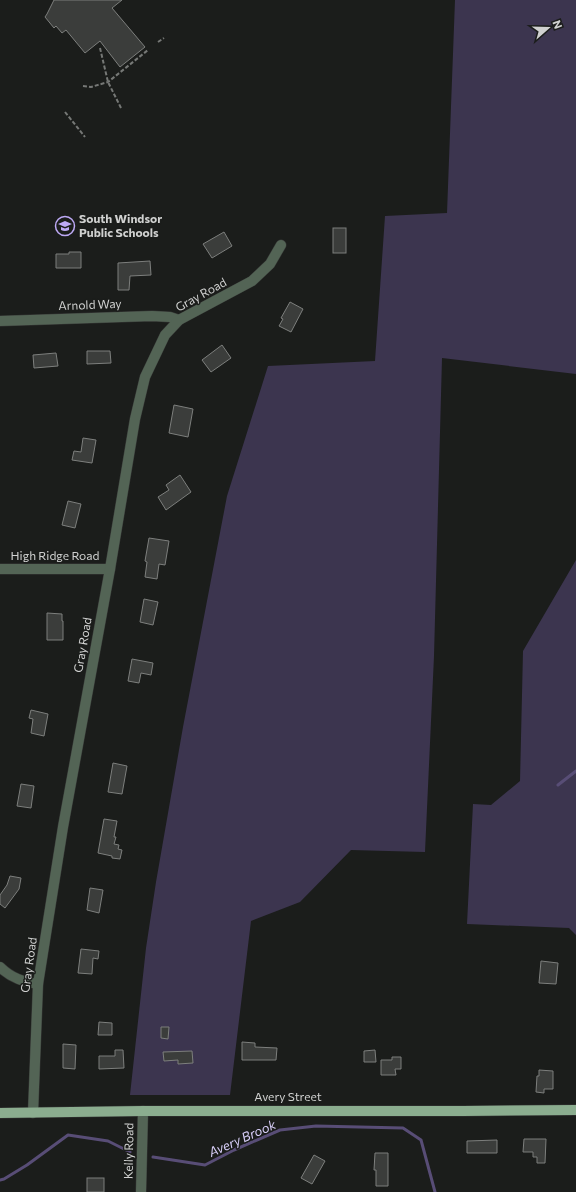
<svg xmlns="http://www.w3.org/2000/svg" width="576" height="1192" viewBox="0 0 576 1192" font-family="Commissioner,sans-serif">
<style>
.green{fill:#3c354f}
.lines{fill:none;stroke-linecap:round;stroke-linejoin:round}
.stream{stroke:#584d76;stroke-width:3}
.building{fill:#3b3d3b;stroke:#7d7f7d}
.minor-casing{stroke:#383a38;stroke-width:11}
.major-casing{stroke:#383a38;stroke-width:11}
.path{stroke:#767876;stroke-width:2;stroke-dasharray:4 2;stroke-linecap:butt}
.minor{stroke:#536455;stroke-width:10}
.major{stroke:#8bad8f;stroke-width:10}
.labels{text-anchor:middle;stroke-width:3;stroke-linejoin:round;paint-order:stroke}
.poi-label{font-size:12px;font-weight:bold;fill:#d0d1d0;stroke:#1b1d1b;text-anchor:start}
.street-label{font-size:12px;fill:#d0d1d0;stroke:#1b1d1b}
.water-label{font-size:13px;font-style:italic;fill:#d7cdf7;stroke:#1b1d1b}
</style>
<rect width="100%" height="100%" fill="#1b1d1b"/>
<g class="green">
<path d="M455,0h121v374l-134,-16 -8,298 -9,196 -74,-2 -51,52 -49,19 -21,174h-100l16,-147 10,-66 27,-155 44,-231 41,-130 107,-5 10,-145 62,-3z"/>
<path d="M576,560v375l-7,-7 -102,-4 6,-120 18,1 29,-24 3,-130z"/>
</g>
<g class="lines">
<g class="stream">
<path d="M558,785l18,-14"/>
<path d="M153,1157l52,8 29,-15 46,-20 36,-4 87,2 18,12 14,52"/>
<path d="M0,1180l4,-1 23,-14 41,-30 40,6 22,11"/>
</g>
</g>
<g class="building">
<path d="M54,0h68l-10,8 33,39 -25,20 -20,-26 -15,12 -19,-23 -4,3 -6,-7 -2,2 -9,-11 2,-3z"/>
<rect x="333" y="228" width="13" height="25"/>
<path d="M224,232l8,14 -20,12 -9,-14z"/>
<path d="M69,252h12v16h-25v-14h13z"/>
<path d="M150,261l1,14 -21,1 -1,14h-11v-27z"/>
<path d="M290,302l13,7 -12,23 -12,-6 4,-7 -2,-1z"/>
<path d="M222,345l9,13 -20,14 -9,-12z"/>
<path d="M87,351h23l1,12 -24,1z"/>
<path d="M56,353l2,13 -24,2 -1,-13z"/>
<path d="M174,405l19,4 -5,28 -19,-4z"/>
<path d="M83,438l13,2 -4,23 -20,-3 2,-9 7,1z"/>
<path d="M180,475l11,17 -25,18 -8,-13 11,-7 -3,-5z"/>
<path d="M68,501l13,3 -6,24 -13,-3z"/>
<path d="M149,538l20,3 -4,24 -6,-1 -2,15 -12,-2 2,-15 -2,-1z"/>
<path d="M144,599l14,3 -5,23 -13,-3z"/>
<path d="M47,613l15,1v7h1v19h-16z"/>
<path d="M132,659l21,4 -2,12 -10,-2 -2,10 -11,-2z"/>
<path d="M31,710l17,4 -4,22 -13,-3 2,-14 -4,-1z"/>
<path d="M113,763l14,3 -5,28 -14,-2z"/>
<path d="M21,784l13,2 -3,22 -14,-2z"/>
<path d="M104,819l13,2 -3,16h2l-2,7 5,1 -1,4 4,1 -2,9 -8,-1v-2l-14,-3z"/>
<path d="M10,876l11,2 -2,11 -14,19 -5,-4v-9l7,-10z"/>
<path d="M90,888l13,2 -4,23 -12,-3z"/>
<path d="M81,949l18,2 -1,8 -5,-1 -1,16 -14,-1z"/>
<path d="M541,961l17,2 -2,21 -17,-1z"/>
<path d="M99,1022l13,1v12h-14z"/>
<path d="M161,1027h8l-1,12 -7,-1z"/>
<path d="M242,1042l13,1v4l22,1 -1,12h-34z"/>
<path d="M63,1044l13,1 -1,24 -12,-1z"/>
<path d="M115,1050h8l1,18 -25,1v-13h16z"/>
<path d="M375,1050l1,12h-12v-11z"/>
<path d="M192,1051l1,12 -15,1v-4l-14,1 -1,-9z"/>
<path d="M392,1057h9v12h-6l1,6h-15v-15h11z"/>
<path d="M539,1070l14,1v18h-9v4l-8,-1 1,-16h2z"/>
<path d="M524,1139h22l-1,24h-8v-6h-4v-5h-10z"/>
<path d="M497,1140v13h-30v-12z"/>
<path d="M375,1153h13v33h-12v-16h-2z"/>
<path d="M314,1155l11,6 -13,23 -11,-6z"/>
<rect x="87" y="1178" width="17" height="14"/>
</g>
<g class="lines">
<defs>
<g id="minor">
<path d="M0,321l152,-5 18,1 9,3"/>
<path d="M0,569h110"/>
<path d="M0,967c11,11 23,15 38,17"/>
<path d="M33,1113l5,-129 25,-157 47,-258 25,-150 10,-42 20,-42 14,-15 73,-39 18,-17 11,-19"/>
<path d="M141,1192l2,-81"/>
</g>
<path id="major" d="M0,1113l143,-2h320l113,-1"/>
</defs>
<use href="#minor" class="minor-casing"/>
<use href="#major" class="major-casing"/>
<g class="path">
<path d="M158,42l6,-4"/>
<path d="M100,48l8,34 13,26"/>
<path d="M83,86l8,1 17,-5 40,-32"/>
<path d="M65,112l20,25"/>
</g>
<use href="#minor" class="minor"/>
<use href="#major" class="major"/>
</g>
<defs>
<symbol id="school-ring" viewBox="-11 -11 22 22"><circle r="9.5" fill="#1b1d1b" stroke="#bda9f5" stroke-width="1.5"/><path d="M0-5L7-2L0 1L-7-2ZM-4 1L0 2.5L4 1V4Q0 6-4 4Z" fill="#bda9f5"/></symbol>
</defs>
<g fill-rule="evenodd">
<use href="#school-ring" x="54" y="215" width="22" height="22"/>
</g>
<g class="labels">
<g class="poi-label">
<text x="79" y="223">South Windsor<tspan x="79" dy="14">Public Schools</tspan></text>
</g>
<g class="street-label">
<text transform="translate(201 295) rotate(-29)" y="4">Gray Road</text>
<text transform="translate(90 305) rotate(-2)" y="4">Arnold Way</text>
<text x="55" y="560">High Ridge Road</text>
<text transform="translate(83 645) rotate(-80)" y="4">Gray Road</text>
<text transform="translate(29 965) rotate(-82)" y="4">Gray Road</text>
<text x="288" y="1101">Avery Street</text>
<text transform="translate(129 1151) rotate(-89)" y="4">Kelly Road</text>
</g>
<g class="water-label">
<text transform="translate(242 1138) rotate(-24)" y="5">Avery Brook</text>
</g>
</g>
<g transform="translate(548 28) rotate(70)" stroke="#1b1d1b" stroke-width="3" paint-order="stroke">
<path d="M0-3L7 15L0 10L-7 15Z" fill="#d0d1d0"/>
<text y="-6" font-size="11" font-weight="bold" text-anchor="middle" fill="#d0d1d0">N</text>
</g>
</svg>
